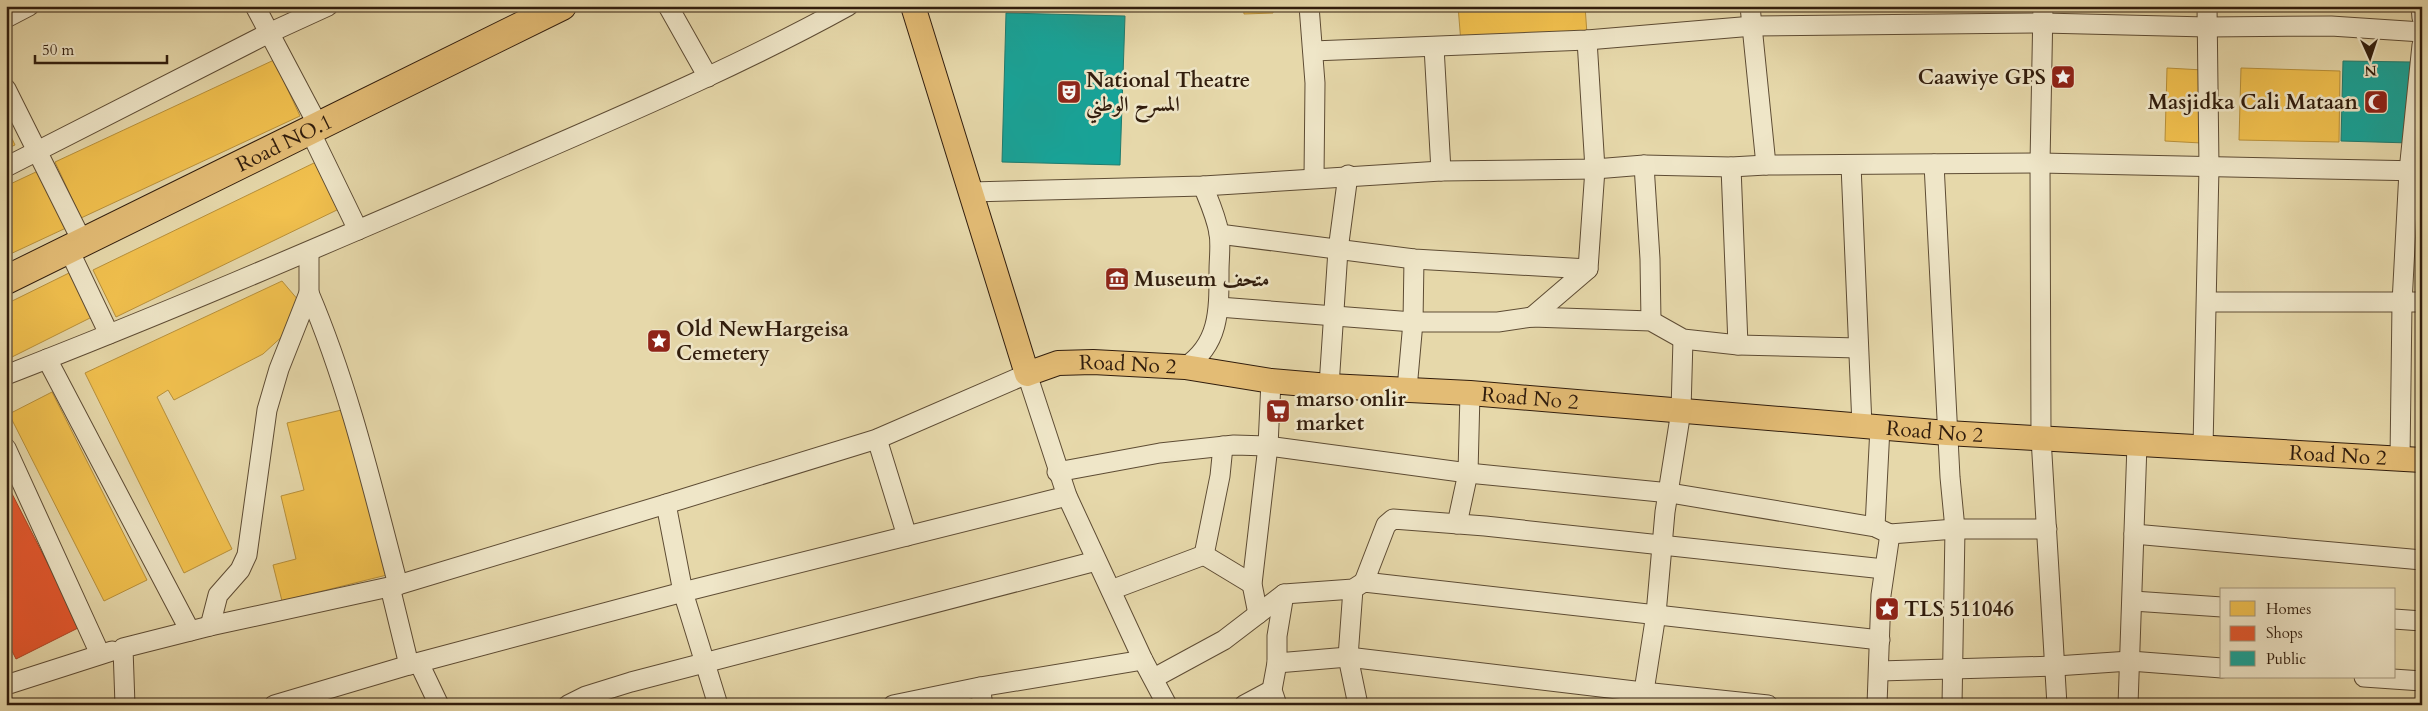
<svg xmlns="http://www.w3.org/2000/svg" width="2428" height="711" viewBox="0 0 2428 711" font-family="Cardo,Amiri,serif">
<style>
.homes{fill:#f2c14e;stroke:#b8903a}
.shops{fill:#e4572e;stroke:#ae4624}
.public{fill:#17a398;stroke:#1f7b6e}
.lines{fill:none;stroke-linecap:round;stroke-linejoin:round}
.minor-casing{stroke:#5e4c34;stroke-width:21}
.major-casing{stroke:#311d0d;stroke-width:26}
.highway-casing{stroke:#311d0d;stroke-width:30}
.minor{stroke:#efe6c8;stroke-width:19}
.major{stroke:#e3bc75;stroke-width:24}
.highway{stroke:#e3bc75;stroke-width:28}
.labels{text-anchor:middle;stroke-width:5;stroke-linejoin:round;paint-order:stroke}
.poi-label{font-size:21px;font-weight:bold;fill:#311d0d;stroke:#efe6c8;text-anchor:start}
.street-label{font-size:21px;fill:#311d0d;stroke:#efe6c8}
</style>
<rect width="100%" height="100%" fill="#e6d8aa"/>
<filter id="stains"><feTurbulence type="fractalNoise" baseFrequency=".004" numOctaves="4"/><feColorMatrix values="0 0 0 0 .2 0 0 0 0 .09 0 0 0 0 .02 0 0 0 .5 -.17"/></filter>
<radialGradient id="worn" r=".72"><stop offset=".6" stop-color="#630" stop-opacity="0"/><stop offset="1" stop-color="#630" stop-opacity=".3"/></radialGradient>
<g class="homes">
<path d="M1243,6h30v7l-29,1z"/>
<path d="M1458,6h127l2,28 -126,9z"/>
<path d="M274,60l26,56 -219,102 -26,-56z"/>
<path d="M2167,68l36,2 -2,73 -36,-2z"/>
<path d="M2241,68l99,3 -1,71 -100,-2z"/>
<path d="M6,126l9,19 -9,4z"/>
<path d="M316,162l23,47 -223,108 -23,-47z"/>
<path d="M38,171l28,57 -60,28v-70z"/>
<path d="M69,273l23,44 -86,43v-56z"/>
<path d="M282,281l17,20 -12,31 -24,22 -89,46 -6,-10 -11,7 75,152 -48,24 -99,-200z"/>
<path d="M52,392l95,188 -43,21 -95,-187z"/>
<path d="M350,408l41,166 -109,27 -9,-36 23,-6 -15,-63 23,-6 -17,-67z"/>
</g>
<path class="shops" d="M6,482l74,145 -64,32 -10,-20z"/>
<g class="public">
<path d="M1006,13l119,3 -5,149 -118,-3z"/>
<path d="M2343,61l68,1 -1,81 -69,-2z"/>
</g>
<g class="lines">
<defs>
<g id="minor">
<path d="M255,6l64,121"/>
<path d="M668,6l40,71"/>
<path d="M1309,6l6,77 -1,94"/>
<path d="M1750,6l16,159"/>
<path d="M2043,6l-3,157 1,275 16,267"/>
<path d="M2421,6l1,12"/>
<path d="M6,18l23,-12"/>
<path d="M1434,47l7,124"/>
<path d="M1313,51l274,-11 166,-14 290,-3 164,4 124,-1 91,6"/>
<path d="M6,89l76,152"/>
<path d="M310,131l48,99"/>
<path d="M1934,164l16,313 5,52 -3,176"/>
<path d="M1644,165l6,94 1,62"/>
<path d="M1851,165l11,261"/>
<path d="M6,167l263,-134 59,-27"/>
<path d="M1731,167l7,178"/>
<path d="M971,192l232,-6 238,-15 154,-2 49,-4 87,2 35,-2 274,-2 382,8"/>
<path d="M1219,234l195,25 174,10"/>
<path d="M68,248l41,86"/>
<path d="M309,293c40,94 63,193 89,292"/>
<path d="M2208,302h214"/>
<path d="M1219,307l194,15h85l34,-5 119,4 32,18 55,6 120,3"/>
<path d="M1532,317l56,-48 7,-100 -8,-129"/>
<path d="M47,359l143,272"/>
<path d="M1185,367c35,-23 34,-58 34,-96 0,-12 2,-26 0,-38 -3,-17 -10,-32 -16,-47"/>
<path d="M6,375c163,-63 322,-132 482,-201 121,-53 244,-104 360,-168"/>
<path d="M1329,386l9,-136 10,-75"/>
<path d="M1407,389l6,-67 1,-63"/>
<path d="M877,439l30,97"/>
<path d="M6,448l94,206"/>
<path d="M2203,448l6,-281 -2,-161"/>
<path d="M2400,459l2,-156 7,-132 13,-126"/>
<path d="M1057,472l103,-19 74,-8 34,1 200,27 202,20 205,34 15,7 65,-5h92"/>
<path d="M666,504l17,88 35,113"/>
<path d="M1457,524l11,-51 2,-80"/>
<path d="M1875,527l5,-100"/>
<path d="M2134,534l288,26"/>
<path d="M1204,555l16,-79 3,-30"/>
<path d="M1204,555l48,29"/>
<path d="M1364,582l22,-57 7,-6 92,7 399,43"/>
<path d="M390,587l19,78"/>
<path d="M1353,589l-5,68 10,48"/>
<path d="M1111,590l93,-35"/>
<path d="M2133,601l89,6"/>
<path d="M1258,614l-6,-30 16,-138 3,-65"/>
<path d="M2394,619l28,2"/>
<path d="M210,626l8,-31 22,-25 7,-15 20,-145 12,-41 30,-76v-41"/>
<path d="M419,663l20,42"/>
<path d="M1277,663l71,-6 295,35 125,13"/>
<path d="M1879,671l177,-5 74,-5 92,7"/>
<path d="M2364,677l58,4"/>
<path d="M1154,678l70,-38 60,-46 69,-5 11,-7 516,58"/>
<path d="M6,685l106,-34"/>
<path d="M1642,704l14,-90 9,-102 16,-101 2,-72"/>
<path d="M125,705l-2,-57 87,-22 188,-41 268,-81 211,-65 150,-65 40,122 76,164 24,45"/>
<path d="M274,705l135,-40 274,-73 384,-96"/>
<path d="M568,705l18,-9 45,-14 465,-121"/>
<path d="M893,705l87,-18"/>
<path d="M983,705l-3,-18 163,-27"/>
<path d="M1244,705l28,-15"/>
<path d="M1277,705l-5,-15 5,-27v-27l7,-42"/>
<path d="M1877,705l4,-110 9,-61"/>
<path d="M2128,705l9,-261"/>
</g>
<g id="major">
<path id="s1" d="M913,6l114,368 31,-11 35,-1 92,5 86,14 58,5 141,7 477,40 475,27"/>
</g>
<g id="highway">
<path id="s2" d="M6,280l556,-274"/>
</g>
</defs>
<use href="#minor" class="minor-casing"/>
<use href="#major" class="major-casing"/>
<use href="#highway" class="highway-casing"/>
<use href="#minor" class="minor"/>
<use href="#major" class="major"/>
<use href="#highway" class="highway"/>
</g>
<defs>
<symbol id="sight-square" viewBox="-11 -11 22 22"><rect x="-9" y="-9" width="18" height="18" rx="4" fill="#8f2418" stroke="#efe6c8"/><path d="M0-6L1.8-2.2L6-1.7L2.9 1.2L3.7 5.4L0 3.3L-3.7 5.4L-2.9 1.2L-6-1.7L-1.8-2.2Z" fill="#fff"/></symbol>
<symbol id="theatre-square" viewBox="-11 -11 22 22"><rect x="-9" y="-9" width="18" height="18" rx="4" fill="#8f2418" stroke="#efe6c8"/><path d="M-5-5.5Q0-4 5-5.5V0Q5 5 0 6Q-5 5-5 0ZM-3.3-2.5H-1v1.5H-3.3ZM1-2.5H3.3v1.5H1ZM-2.8 1Q0 5.5 2.8 1Z" fill="#fff"/></symbol>
<symbol id="mosque-square" viewBox="-11 -11 22 22"><rect x="-9" y="-9" width="18" height="18" rx="4" fill="#8f2418" stroke="#efe6c8"/><path d="M3.5-4.9A6 6 0 1 0 3.5 4.9A5 5 0 1 1 3.5-4.9Z" fill="#fff"/></symbol>
<symbol id="museum-square" viewBox="-11 -11 22 22"><rect x="-9" y="-9" width="18" height="18" rx="4" fill="#8f2418" stroke="#efe6c8"/><path d="M0-6L6-3V-2H-6V-3ZM-5-1h2V3h-2ZM-1-1h2V3h-2ZM3-1h2V3H3ZM-6 4H6V6H-6Z" fill="#fff"/></symbol>
<symbol id="supermarket-square" viewBox="-11 -11 22 22"><rect x="-9" y="-9" width="18" height="18" rx="4" fill="#8f2418" stroke="#efe6c8"/><path d="M-6-5.5h2.5l.6 2H6L4.5 2H-2.5L-4.4-4H-6ZM-1.5 3.2a1.3 1.3 0 1 0 .1 0ZM3 3.2a1.3 1.3 0 1 0 .1 0Z" fill="#fff"/></symbol>
</defs>
<g fill-rule="evenodd">
<use href="#sight-square" x="2049" y="63" width="28" height="28"/>
<use href="#theatre-square" x="1055" y="78" width="28" height="28"/>
<use href="#mosque-square" x="2362" y="88" width="28" height="28"/>
<use href="#museum-square" x="1103" y="265" width="28" height="28"/>
<use href="#sight-square" x="645" y="327" width="28" height="28"/>
<use href="#supermarket-square" x="1264" y="397" width="28" height="28"/>
<use href="#sight-square" x="1873" y="595" width="28" height="28"/>
</g>
<g class="labels">
<g class="poi-label">
<text x="2046" y="84" text-anchor="end">Caawiye GPS</text>
<text x="1086" y="87">National Theatre<tspan x="1086" dy="24">المسرح الوطني</tspan></text>
<text x="2358" y="109" text-anchor="end">Masjidka Cali Mataan</text>
<text x="1134" y="286">Museum متحف</text>
<text x="676" y="336">Old NewHargeisa<tspan x="676" dy="24">Cemetery</tspan></text>
<text x="1296" y="406">marso onlir<tspan x="1296" dy="24">market</tspan></text>
<text x="1904" y="616">TLS 511046</text>
</g>
<g class="street-label">
<text dy="7" stroke="none"><textPath href="#s2" startOffset="310">Road NO.1</textPath></text>
<text dy="7" stroke="none"><textPath href="#s1" startOffset="488">Road No 2</textPath></text>
<text dy="7" stroke="none"><textPath href="#s1" startOffset="892">Road No 2</textPath></text>
<text dy="7" stroke="none"><textPath href="#s1" startOffset="1298">Road No 2</textPath></text>
<text dy="7" stroke="none"><textPath href="#s1" startOffset="1702">Road No 2</textPath></text>
</g>
</g>
<rect width="2428" height="711" fill="none" stroke="#e6d8aa" stroke-width="25"/>
<rect x="8" y="8" width="2413" height="696" fill="none" stroke="#311d0d" stroke-width="2.5"/>
<rect x="12" y="12" width="2403" height="686" fill="none" stroke="#311d0d"/>
<rect x="2220" y="588" width="175" height="90" fill="#efe6c8" stroke="#a3967d"/>
<rect x="2230" y="601" width="25" height="15" fill="#f2c14e" stroke="#a3967d"/>
<text x="2266" y="614" font-size="15" fill="#311d0d">Homes</text>
<rect x="2230" y="626" width="25" height="15" fill="#e4572e" stroke="#a3967d"/>
<text x="2266" y="638" font-size="15" fill="#311d0d">Shops</text>
<rect x="2230" y="651" width="25" height="15" fill="#17a398" stroke="#a3967d"/>
<text x="2266" y="664" font-size="15" fill="#311d0d">Public</text>
<g transform="translate(2370 58) rotate(177)" stroke="#efe6c8" stroke-width="4" paint-order="stroke">
<path d="M0-4L9 19L0 12L-9 19Z" fill="#311d0d"/>
<text y="-8" font-size="14" font-weight="bold" text-anchor="middle" fill="#311d0d">N</text>
</g>
<path d="M35 55v8h132v-8" fill="none" stroke="#311d0d" stroke-width="2.5"/>
<text x="42" y="55" font-size="15" fill="#311d0d" stroke="#efe6c8" stroke-width="4" paint-order="stroke">50 m</text>
<rect width="100%" height="100%" filter="url(#stains)"/>
<rect width="100%" height="100%" fill="url(#worn)"/>
</svg>
